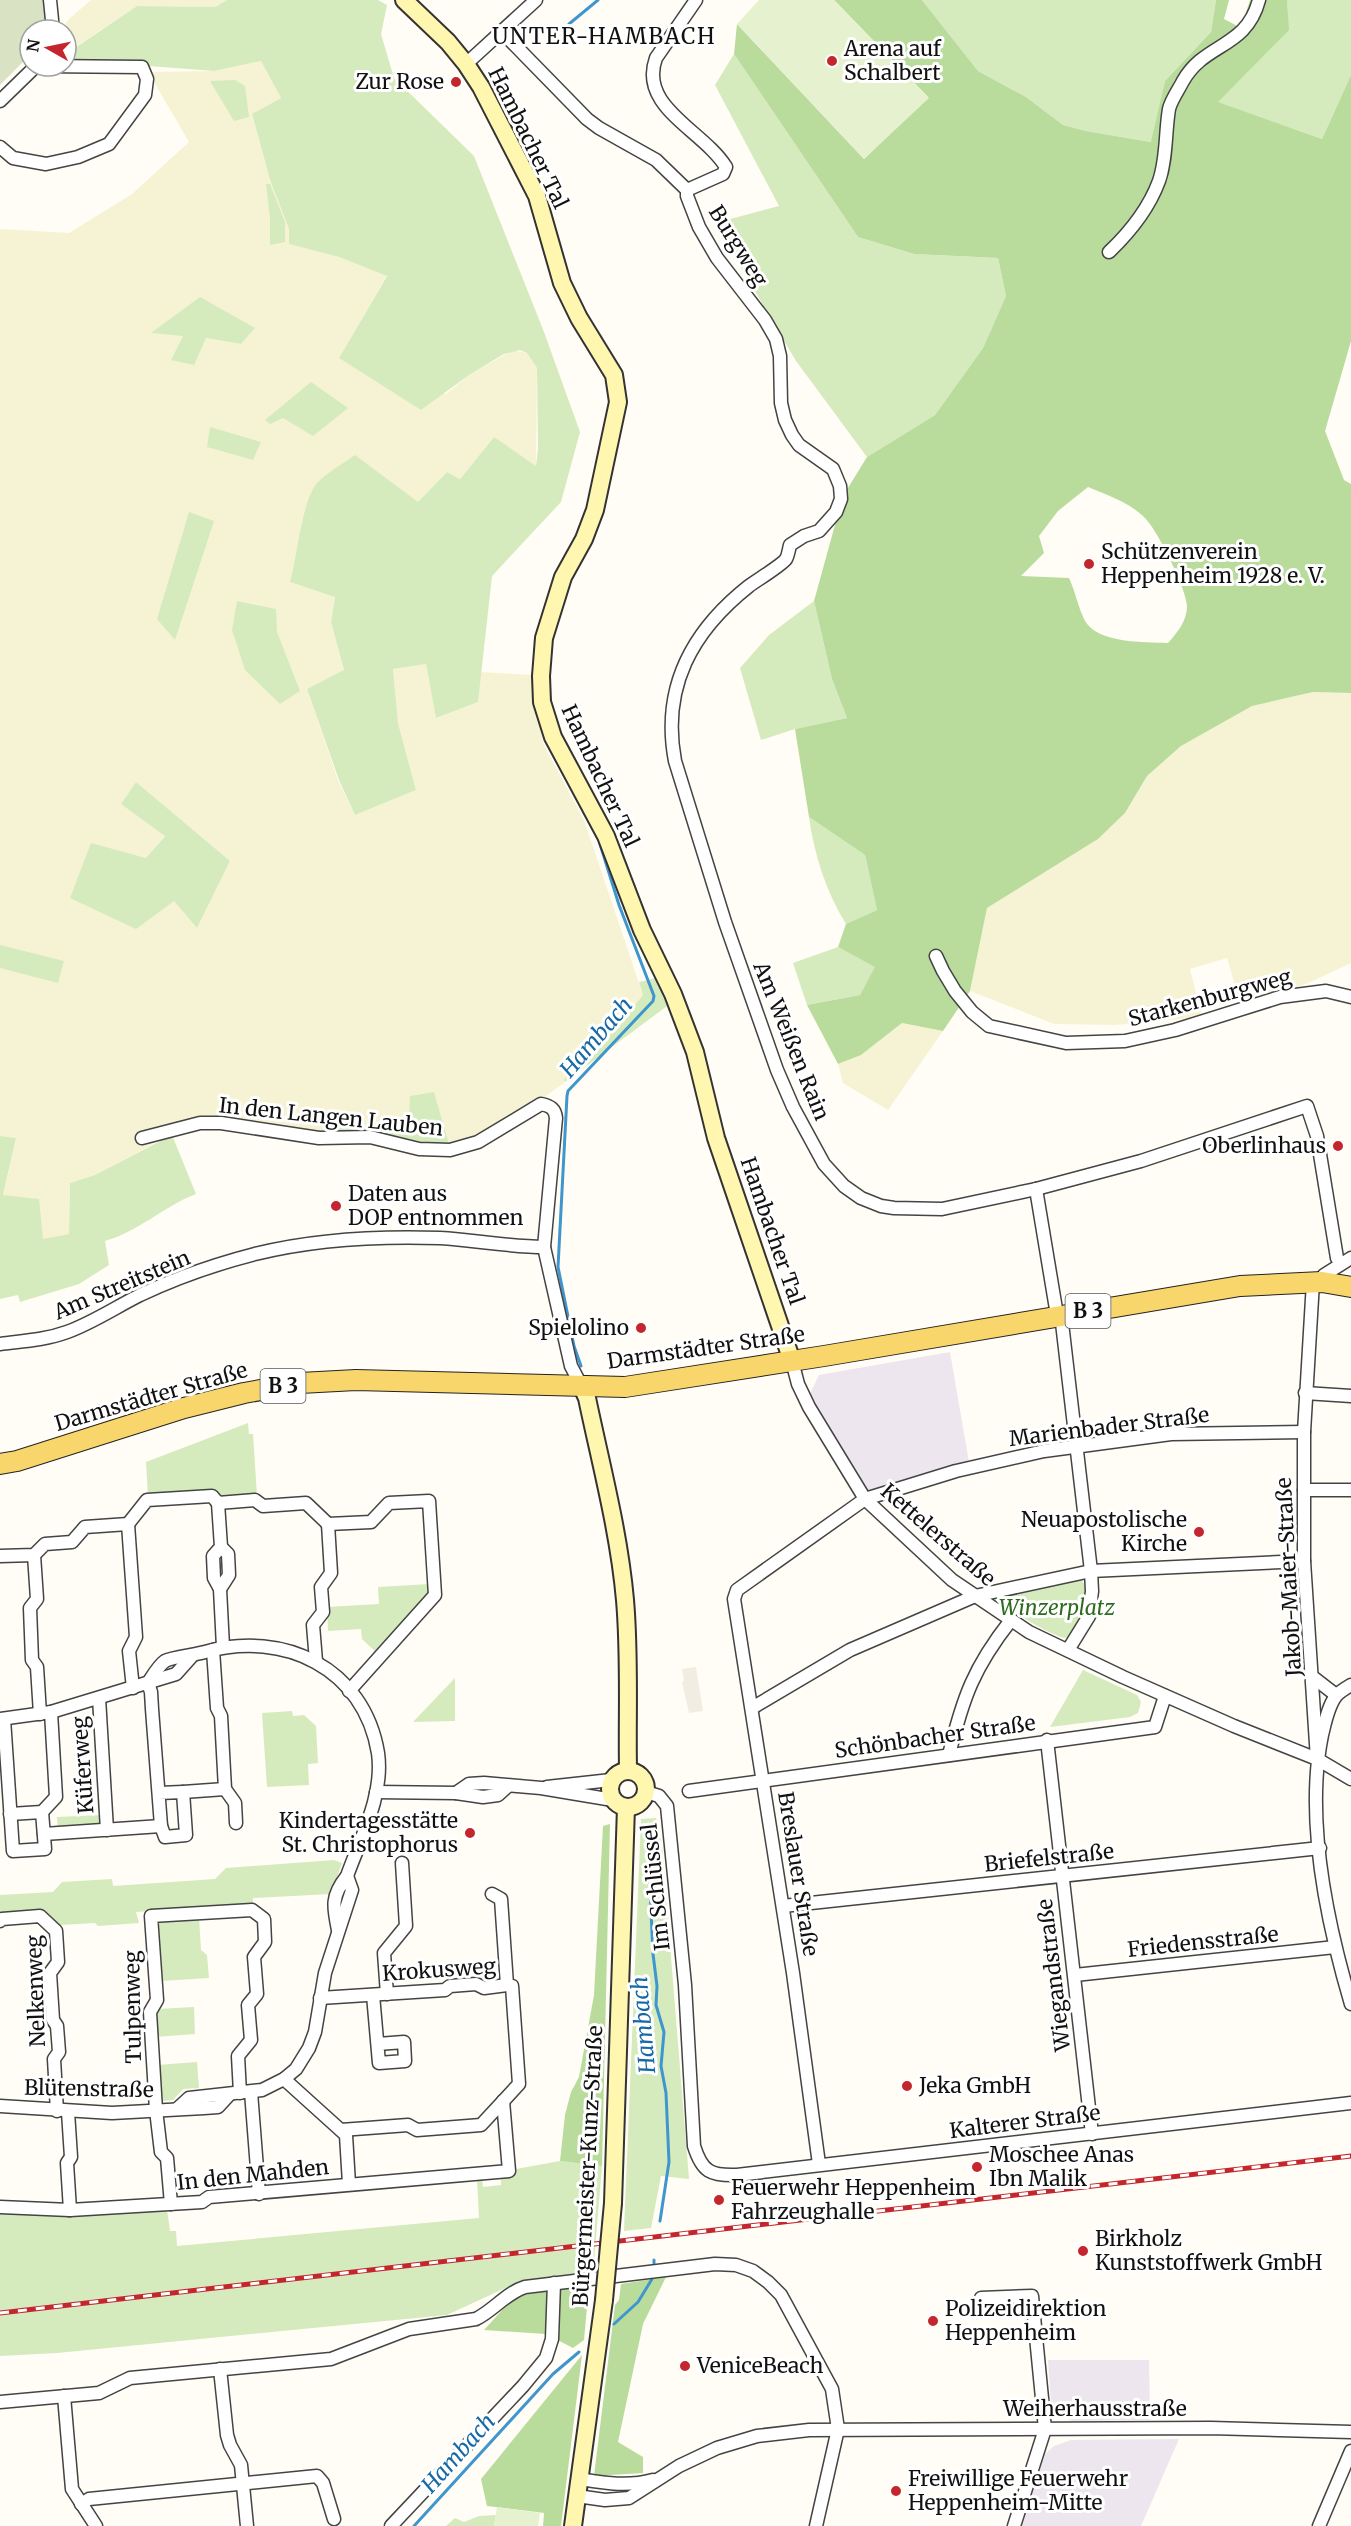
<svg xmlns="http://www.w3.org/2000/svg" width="1351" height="2526" viewBox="0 0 1351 2526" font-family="Merriweather,serif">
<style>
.industrial{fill:#eee6ef}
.farmland{fill:#f6f3d4;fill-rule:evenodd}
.green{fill:#d5ebbd}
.forest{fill:#b9dc9c;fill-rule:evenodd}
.cemetery{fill:#d9e3c4}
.pitch{fill:#e6f2cf}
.plaza{fill:#f1ede2}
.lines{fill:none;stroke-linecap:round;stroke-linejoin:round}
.stream{stroke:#3f96cf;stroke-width:3}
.street-casing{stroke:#444;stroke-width:15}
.secondary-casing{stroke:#333;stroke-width:20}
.primary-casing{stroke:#222;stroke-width:22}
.street{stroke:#fff;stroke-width:12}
.secondary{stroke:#fff6b0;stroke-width:16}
.primary{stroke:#f9d66b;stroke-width:20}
.rail-casing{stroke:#c4262e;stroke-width:5}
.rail{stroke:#fff;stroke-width:3;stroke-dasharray:9;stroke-linecap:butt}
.secondary-bridge-casing{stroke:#333;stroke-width:20;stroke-linecap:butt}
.secondary-bridge{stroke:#fff6b0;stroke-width:16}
.poi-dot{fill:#c4262e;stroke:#fff;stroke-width:2}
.labels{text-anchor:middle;stroke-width:6;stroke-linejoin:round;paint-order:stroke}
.shield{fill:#fff;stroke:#585858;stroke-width:1.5}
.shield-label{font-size:20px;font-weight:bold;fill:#111}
.poi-label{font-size:21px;fill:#111;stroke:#fff;text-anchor:start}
.street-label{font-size:21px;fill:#111;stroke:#fff}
.park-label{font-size:21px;font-style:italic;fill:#2f6b1f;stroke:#fff}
.neighbourhood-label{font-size:22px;letter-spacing:1.5px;fill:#111;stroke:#fff}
.water-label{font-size:22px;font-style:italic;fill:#1768a6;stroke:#fff}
</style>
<rect width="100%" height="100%" fill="#fffdf5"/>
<g class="industrial">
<path d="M950,1352l19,110 -68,18 -35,16 -57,-100 10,-21z"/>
<path d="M1048,2360h101l1,60 -77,1 -12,-4 -10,-12z"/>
<path d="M1179,2439l-38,87h-121l25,-72 9,-8 17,-6z"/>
</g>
<g class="farmland">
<path d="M91,0h136l-12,7 -78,-1 -71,47v-23h-5l8,-11z"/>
<path d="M261,61l20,37 -29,17 18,65 19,49 1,15 49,13 48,18 -48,83 107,36 23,-19 44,-25 14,3 10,15 -1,99 -43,-29 -33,41 -13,-7 -29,30 -88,-29 -13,11 -6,9 -21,89 45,14 -4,26 13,49 -37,18 31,91 17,35 61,-25 -18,-67 -5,-54 33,-5 10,54 42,-16 2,-30 53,3 10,68 41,77 59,175 -50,60 -29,24 1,3 -27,20 -57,34 -31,11 -16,-55 -25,30 -81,5 -14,8 -110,-13 -49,21 -60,32 -25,8 -1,51 -27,6 -39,-44 13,-58 -16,-2v-907l69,4 63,-39 57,-52 -38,-65 -1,-5 64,-1zM255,328l-14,16 -35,-6 -35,22 13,-25 -32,-2zM136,782l94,79 -33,67 -23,-27 -83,-57 55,14 19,-23 -44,-31z"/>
<path d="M1313,692l38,1v270l-45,21 -66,19 -13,-45 -37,11 12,48 -87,8 -61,-1 -84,-33 17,-83 111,-69 27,-26 22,-37 34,-30 71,-40z"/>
<path d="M902,1023l41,8 -55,79 -45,-27 -5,-19 23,-9z"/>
</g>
<g class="green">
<path d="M227,0h151l9,5 -6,29 13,44 80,78 70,176 36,100 -19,70 -69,74 -14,126 -42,16 -10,-54 -33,5 5,54 18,67 -61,25 -16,-35 -32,-91 37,-19 -13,-48 4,-25 -45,-15c7,-24 12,-82 27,-99 11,-11 25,-19 38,-28l63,47 29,-30 13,7 34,-42 42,29 2,-17 -1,-81 -10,-15 -7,-3 -16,4 -35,21 -48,35 -82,-52 48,-82 -48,-19 -50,-13v-15l-19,-49 -18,-66 29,-16 -20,-37 -47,10 -65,-5 -83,-2v-10l71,-48 78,1z"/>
<path d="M922,0h294l-5,32 -46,49 -13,61 -66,-11 -23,-6 -37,-28 -48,-26z"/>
<path d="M1287,0h64v75l-29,64 -105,-37 71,-72z"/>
<path d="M734,54l124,183 56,17 84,4 8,38 -23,52 -48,67 -68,42 -71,-96 -81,-138 64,-17 -64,-121z"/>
<path d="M235,80l10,6 4,31 -15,4 -24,-40z"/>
<path d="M266,184h4l15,38v20l-15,3v-27z"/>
<path d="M200,297l55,31 -14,16 -35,-6 -12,27 -23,-5 12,-24 -32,-3z"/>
<path d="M311,382l37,26 -35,28 -30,-18 -13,6 -5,-4z"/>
<path d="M210,427l51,15 -8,18 -46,-13z"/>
<path d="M189,512l25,9 -39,119 -18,-21z"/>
<path d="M237,601l39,8 1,23 23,59 -20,13 -35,-34 -13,-40z"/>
<path d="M814,601l18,78 15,39 -52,11 -34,11 -21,-72 29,-33z"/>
<path d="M136,782l94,79 -33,67 -23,-27 -38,28 -66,-31 21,-55 55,15 19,-22 -44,-32z"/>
<path d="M809,817l56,38 12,55 -31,14c-20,-32 -32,-70 -37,-107z"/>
<path d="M0,945l64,16 -6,22 -58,-15z"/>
<path d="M838,947l38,20 -16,28 -53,10 -14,-42z"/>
<path d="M656,978l11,28 -102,76 -1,-3 29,-24 50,-60 -4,-13z"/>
<path d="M434,1092l16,55 -136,-12 14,-8 81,-5 1,-26z"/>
<path d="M172,1135l24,59c-32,12 -58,38 -91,47l4,24 -30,19 -59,18 -2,-7 -18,4v-163l16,2 -13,57 36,4 4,40 26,-5 1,-51 25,-8z"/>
<path d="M248,1423l1,11h4l4,62 -36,2 -73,-2 -2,-34z"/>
<path d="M1081,1580l5,6c0,17 -5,42 -20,52 -12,-1 -54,-25 -61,-35l1,-5 4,-3z"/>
<path d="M430,1584l1,11 -53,59 -16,-15 -1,-10 -33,2 -1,-24 52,-3 -1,-17z"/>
<path d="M1083,1670l54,25 4,7 -3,11 -8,4 -80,10z"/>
<path d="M455,1678v43l-42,1z"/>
<path d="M292,1711l1,5 11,-1 12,11 2,37 -10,1 1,21 -42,2 -5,-74z"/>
<path d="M102,1815l2,7 -6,6 -40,3 -1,-14z"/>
<path d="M656,1818l6,28 27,333 -28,-3 -10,52 -27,3 17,-412z"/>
<path d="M334,1860l8,3 -11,31 -78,4v7l-117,7 3,11 -41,3 -3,-3 -35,2v2l-17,-15 -43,3v-20l53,-3 9,-10 50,-3 1,7 102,-7 11,-11z"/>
<path d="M199,1917l2,33 6,5 2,23 -48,3 -5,-59z"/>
<path d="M194,2007l1,27 -40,3 -1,-24 3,-4z"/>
<path d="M197,2062l2,26 -16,1 -10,11 -10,1 -1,-4 -3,1 -2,-33z"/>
<path d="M560,2161l42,5 -9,108 -79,10 -67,31 -390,38 -57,3v-146l167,-1 3,22h6l1,15 302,-28 -2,-39 5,-1 1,9 18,-2v-8l9,-1 6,-7z"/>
<path d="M496,2515l-2,11h-48l9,-8 9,4 15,-6z"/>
</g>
<g class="forest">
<path d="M834,0h88l56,71 48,26 37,28 23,6 65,11 14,-61 46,-49 5,-32h13l-5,19 17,9 9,-28h37l2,30 -71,72 104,37 29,-64v266l-26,90 19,49 7,4v209l-38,-1 -61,14 -71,40 -34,30 -22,37 -27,26 -111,69 -17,83 -27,40 -41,-8 -41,32 -23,9 -31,-59 53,-10 15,-28 -37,-20 8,-23 31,-14 -12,-55 -56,-38 -14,-88 52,-11 -15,-39 -18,-78 29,-105 24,-39 68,-42 48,-67 23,-52 -8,-38 -84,-4 -56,-17 -124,-183 3,-30 127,135 64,-62zM1088,487c20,8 42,16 57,31 13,13 41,70 42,88 0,15 -10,27 -19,37 -23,-1 -72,1 -84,-24 -6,-13 -9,-28 -15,-41l-48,-2 23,-23 -5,-17 19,-25z"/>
<path d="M610,1824l-8,342 -42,-5 5,-46 6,-23 8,-15 15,-82 9,-169z"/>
<path d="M666,2277l-23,47 -25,118 25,15v16l-49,3 21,-171 4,-5 2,-16z"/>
<path d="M589,2285l-5,55 -11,8 -27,-14 -62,-4 31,-34z"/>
<path d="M582,2355l-21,171h-18l1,-13 -57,-7 -6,-27z"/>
</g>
<path class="cemetery" d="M0,0h44l3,15 -4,15h-13v25l-30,30z"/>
<g class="pitch">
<path d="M759,0h75l95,98 -65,61 -127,-135z"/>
<path d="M497,2507l43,6 -2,13h-44z"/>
</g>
<path class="plaza" d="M696,1667l7,44 -14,2 -7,-31 2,-1 -2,-12z"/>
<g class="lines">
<g class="stream">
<path d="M569,24l29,-24"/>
<path d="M581,1366l-7,-20 -16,-79 9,-171 1,-5 85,-90 1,-5 -35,-91 -19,-61"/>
<path d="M645,1826l4,42 4,86 4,32 -1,19 8,27 -3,34 5,27 3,69 -9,59"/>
<path d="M654,2263v-3"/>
<path d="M614,2324l24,-22 14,-23"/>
<path d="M414,2526l139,-152 26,-22"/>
</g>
<defs>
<g id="street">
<path d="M50,0l3,30"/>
<path d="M502,32l85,87 12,9 57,32 31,30v6l12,31 18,31 48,62 11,19 4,17 1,47 4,17 7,15 7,10 34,24 7,17 1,13 -5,13 -17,19 -15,5 -14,9c-1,4 -2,11 -4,14 -4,6 -29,21 -37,27 -57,45 -88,101 -74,175l50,161 52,148 16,37 31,57 20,22 17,12 20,8 13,2 48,1 94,-20 105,-28 166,-55 10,30 20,122 3,5"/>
<path d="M466,64l70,-64"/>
<path d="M0,101l36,-35"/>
<path d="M0,147l13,11 33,6 32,-7 31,-13 36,-49 2,-16 -5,-12 -100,-1"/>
<path d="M687,190l36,-16 3,-7c-23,-37 -88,-60 -70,-109l40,-58"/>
<path d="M1109,252c20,-19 40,-44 50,-71 8,-23 6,-48 10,-72 2,-9 10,-20 14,-28 22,-39 63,-32 76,-81"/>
<path d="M936,956l7,15 12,20 17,21 17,14 77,17 59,-2 50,-11 105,-33 46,-6 25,6"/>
<path d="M142,1138l58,-15h21l98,15 51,-1 49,12 31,1 28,-8 63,-38c10,2 14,5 15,14l-12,129 27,119 11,21"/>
<path d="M1036,1189l20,120 6,14 29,248 1,20 -3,25 -21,34"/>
<path d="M1313,1282l-9,150v129l13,198"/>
<path d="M1322,1282l2,-7 27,-17"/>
<path d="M0,1344c23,-3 45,-4 67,-12 25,-9 49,-25 73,-37 36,-17 76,-31 115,-41 60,-15 124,-18 185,-16 35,2 69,9 104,9"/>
<path d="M792,1361l6,23 11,23 56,92 87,81 77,52 94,45 111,49 83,33 34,20"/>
<path d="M1305,1393l46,3"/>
<path d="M1304,1490h47"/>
<path d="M218,1503l3,44 -8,9 1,22 6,11 3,58"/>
<path d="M128,1524l8,113 -7,14 4,37"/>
<path d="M34,1555l3,44 -7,9 2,52 5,7 3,47"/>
<path d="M0,1556l34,-1 11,-11 27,-2 13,-15 43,-3 19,-24 65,-4 6,7 37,-3 8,6 43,-3 22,21 43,-2 18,-19 40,-2 6,94 -86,96"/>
<path d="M220,1589l9,-14 -1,-21 -7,-7"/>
<path d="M213,1650l4,58 4,8 4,73 10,14 1,20"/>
<path d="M316,1661l-3,-36 10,-13 -2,-25 10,-14 -3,-49"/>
<path d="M1314,1678l22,17"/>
<path d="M148,1683c4,-6 10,-17 17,-22 7,-4 30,-6 40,-9 79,-22 159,16 173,101 6,42 -17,84 -31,123 -16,20 -14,30 -9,54"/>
<path d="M148,1683l3,9 1,17 9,117 4,11 21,-2 -3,-43 -24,1"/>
<path d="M1351,1685c-5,3 -12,7 -15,11 -8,10 -11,27 -14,39 -17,83 5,188 29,269"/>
<path d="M99,1698l8,132"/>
<path d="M752,1708l98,-58 125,-54 116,-25 213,-10"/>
<path d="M0,1719l51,-7 125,-38 17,-19"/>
<path d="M4,1719l9,132 32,-2 -3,-37"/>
<path d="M1047,1740l45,394"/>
<path d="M949,1755c14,-58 25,-88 62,-135"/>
<path d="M547,1787l64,-7"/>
<path d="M689,1791l466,-64 10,-31"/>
<path d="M183,1792l42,-3"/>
<path d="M376,1792l80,1 27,4 15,-2 10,-9"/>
<path d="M646,1792l13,4 8,10 18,179 9,161c8,26 17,30 43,29l614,-72"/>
<path d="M456,1793l13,-9 15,-1 57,5 72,12"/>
<path d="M10,1814l32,-2 14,-15 -5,-85"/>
<path d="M44,1834l117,-8"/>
<path d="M783,1906l537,-58"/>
<path d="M0,1921l2,-2 38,-3 16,15 2,31 -8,11 3,47 4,6 2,26 -5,7 3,52"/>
<path d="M1075,1975l260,-28"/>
<path d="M387,1994l-3,-41 22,-27 -4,-63"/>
<path d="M373,1995l6,68 26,-2 -1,-19 -26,2"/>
<path d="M320,1998l125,-8 5,-4 26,-2 8,4 23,-3"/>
<path d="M284,2079l62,56 3,49"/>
<path d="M251,2092l8,102"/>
<path d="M0,2106l112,7 92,-5 14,-1 12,-13"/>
<path d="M177,2109l12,-11 73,-8 22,-11 12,-10 13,-21 6,-16 10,-59 27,-83 -5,-14"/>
<path d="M68,2112l3,45 -4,6 3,47"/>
<path d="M341,2130l67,-5 9,5 64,-5 38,-41 -7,-98 -5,-1 -6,-86 -9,-5"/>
<path d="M819,2164l-26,-191 -59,-374 3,-9 128,-91 91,-28 88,-20 127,-17 133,-2"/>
<path d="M171,2204l-4,-46 -6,-6 -5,-42 -6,-98 7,-12 -6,-84 101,-6 12,9 1,23 -11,15 3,37 -9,11 3,35 -13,16 2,37"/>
<path d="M0,2207l70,3 132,-8 7,-5 300,-26 -6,-70"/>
<path d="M981,2298l51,-2 13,133 -31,97"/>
<path d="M220,2369l7,66 3,10 11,20 6,61"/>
<path d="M64,2396l8,93 24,37"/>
<path d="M0,2402l99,-9 31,-15 201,-19 78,-30 67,-10c18,-9 30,-26 49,-32l190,-23 21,1 17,6 15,11 13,13 51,94 6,40 -22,97"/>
<path d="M580,2479c25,4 48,8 73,1"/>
<path d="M577,2496l28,4 24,-2 50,-32 38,-18 40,-12 52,-6 402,-2 140,4"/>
<path d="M81,2504l8,-5 228,-23 6,7 11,36"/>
<path d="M391,2526l132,-140 23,-28 6,-19 2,-56"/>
<path d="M1319,2526l32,-75"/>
</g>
<g id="secondary">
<path d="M404,0l44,42 18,22 15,23 56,109 25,87 17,35 35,57 4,27 -23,108 -11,29 -21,38 -19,61 -3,38 1,26 11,35 53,99 36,94 31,64 22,58 21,86 76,223"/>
<path d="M582,1387l5,11c14,67 32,134 38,202 5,57 2,113 3,170"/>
<circle cx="628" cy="1789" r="18"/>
<path d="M613,2203l13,-396"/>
<path d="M573,2526l31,-226"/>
</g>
<path id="primary" d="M0,1464l17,-3 167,-53 60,-15 56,-10 56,-3 269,7 199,-31 416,-70 82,-4 29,5"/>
</defs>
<use href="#street" class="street-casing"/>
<use href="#secondary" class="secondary-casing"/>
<use href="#primary" class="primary-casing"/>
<use href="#street" class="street"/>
<use href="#secondary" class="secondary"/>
<use href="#primary" class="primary"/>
<defs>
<path id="rail" d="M0,2313l1351,-157"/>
</defs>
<use href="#rail" class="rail-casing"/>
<use href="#rail" class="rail"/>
<defs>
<path id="secondary-bridge" d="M604,2300l9,-97"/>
</defs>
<use href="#secondary-bridge" class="secondary-bridge-casing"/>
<use href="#secondary-bridge" class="secondary-bridge"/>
</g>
<g class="poi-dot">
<circle cx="832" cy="61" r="6"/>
<circle cx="456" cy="82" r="6"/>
<circle cx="1089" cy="564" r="6"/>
<circle cx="1338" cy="1146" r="6"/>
<circle cx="336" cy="1206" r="6"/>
<circle cx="641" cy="1328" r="6"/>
<circle cx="1199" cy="1532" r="6"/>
<circle cx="470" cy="1833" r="6"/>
<circle cx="907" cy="2086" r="6"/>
<circle cx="977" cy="2167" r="6"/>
<circle cx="719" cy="2200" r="6"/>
<circle cx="1083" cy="2251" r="6"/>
<circle cx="933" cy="2321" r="6"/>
<circle cx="685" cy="2366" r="6"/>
<circle cx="896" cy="2491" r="6"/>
</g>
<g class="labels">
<g class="shield">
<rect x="1065.5" y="1294" width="45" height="34" rx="4.5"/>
<rect x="260.5" y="1369" width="45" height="34" rx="4.5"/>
</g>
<g class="shield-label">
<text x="1088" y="1318">B 3</text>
<text x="283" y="1393">B 3</text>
</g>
<g class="poi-label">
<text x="844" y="56">Arena auf<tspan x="844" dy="24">Schalbert</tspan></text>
<text x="444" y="89" text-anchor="end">Zur Rose</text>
<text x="1101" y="559">Schützenverein<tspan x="1101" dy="24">Heppenheim 1928 e. V.</tspan></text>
<text x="1326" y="1153" text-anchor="end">Oberlinhaus</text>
<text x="348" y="1201">Daten aus<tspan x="348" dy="24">DOP entnommen</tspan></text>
<text x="629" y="1335" text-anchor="end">Spielolino</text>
<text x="1187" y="1527" text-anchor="end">Neuapostolische<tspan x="1187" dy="24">Kirche</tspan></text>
<text x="458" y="1828" text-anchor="end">Kindertagesstätte<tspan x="458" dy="24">St. Christophorus</tspan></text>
<text x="919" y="2093">Jeka GmbH</text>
<text x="989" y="2162">Moschee Anas<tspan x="989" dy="24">Ibn Malik</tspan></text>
<text x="731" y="2195">Feuerwehr Heppenheim<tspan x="731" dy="24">Fahrzeughalle</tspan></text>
<text x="1095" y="2246">Birkholz<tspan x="1095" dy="24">Kunststoffwerk GmbH</tspan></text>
<text x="945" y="2316">Polizeidirektion<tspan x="945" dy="24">Heppenheim</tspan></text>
<text x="697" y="2373">VeniceBeach</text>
<text x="908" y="2486">Freiwillige Feuerwehr<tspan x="908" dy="24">Heppenheim-Mitte</tspan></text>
</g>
<g class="street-label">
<text transform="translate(528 138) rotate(64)" y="7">Hambacher Tal</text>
<text transform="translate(738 246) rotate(58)" y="7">Burgweg</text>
<text transform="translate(600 776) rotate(65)" y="7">Hambacher Tal</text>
<text transform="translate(1210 998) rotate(-15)" y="7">Starkenburgweg</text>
<text transform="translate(791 1041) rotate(68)" y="7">Am Weißen Rain</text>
<text transform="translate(331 1117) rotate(6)" y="7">In den Langen Lauben</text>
<text transform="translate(772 1231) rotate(71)" y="7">Hambacher Tal</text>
<text transform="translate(122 1285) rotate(-23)" y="7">Am Streitstein</text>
<text transform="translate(706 1348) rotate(-8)" y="7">Darmstädter Straße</text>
<text transform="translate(151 1397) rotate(-16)" y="7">Darmstädter Straße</text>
<text transform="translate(1109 1427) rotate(-7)" y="7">Marienbader Straße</text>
<text transform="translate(938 1535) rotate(41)" y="7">Kettelerstraße</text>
<text transform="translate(1289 1577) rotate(-93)" y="7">Jakob-Maier-Straße</text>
<text transform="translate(935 1737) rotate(-8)" y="7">Schönbacher Straße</text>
<text transform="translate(83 1765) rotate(-94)" y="7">Küferweg</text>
<text transform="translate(1049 1858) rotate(-6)" y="7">Briefelstraße</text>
<text transform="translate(798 1874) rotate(81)" y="7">Breslauer Straße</text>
<text transform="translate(656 1887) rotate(-96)" y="7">Im Schlüssel</text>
<text transform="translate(1203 1942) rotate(-6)" y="7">Friedensstraße</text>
<text transform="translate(439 1970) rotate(-4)" y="7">Krokusweg</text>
<text transform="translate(1054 1975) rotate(-97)" y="7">Wiegandstraße</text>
<text transform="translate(36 1991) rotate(-92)" y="7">Nelkenweg</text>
<text transform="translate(133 2007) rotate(-91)" y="7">Tulpenweg</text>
<text transform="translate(89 2089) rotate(1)" y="7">Blütenstraße</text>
<text transform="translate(1025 2122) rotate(-7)" y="7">Kalterer Straße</text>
<text transform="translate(588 2166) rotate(-87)" y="7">Bürgermeister-Kunz-Straße</text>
<text transform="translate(253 2175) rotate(-6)" y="7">In den Mahden</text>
<text x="1095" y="2416">Weiherhausstraße</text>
</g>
<g class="park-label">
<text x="1057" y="1615">Winzerplatz</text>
</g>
<g class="neighbourhood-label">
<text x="604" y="44">UNTER-HAMBACH</text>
</g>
<g class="water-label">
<text transform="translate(596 1037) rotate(-49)" y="8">Hambach</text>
<text transform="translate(643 2025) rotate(-95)" y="8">Hambach</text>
<text transform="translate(458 2453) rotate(-48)" y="8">Hambach</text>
</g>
</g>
<g transform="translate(48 48) rotate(279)"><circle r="28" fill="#ffffff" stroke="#a0a0a0" stroke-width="1.5"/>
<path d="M0-4.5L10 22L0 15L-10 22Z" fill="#c4262e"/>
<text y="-9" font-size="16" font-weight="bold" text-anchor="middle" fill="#111111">N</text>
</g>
</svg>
